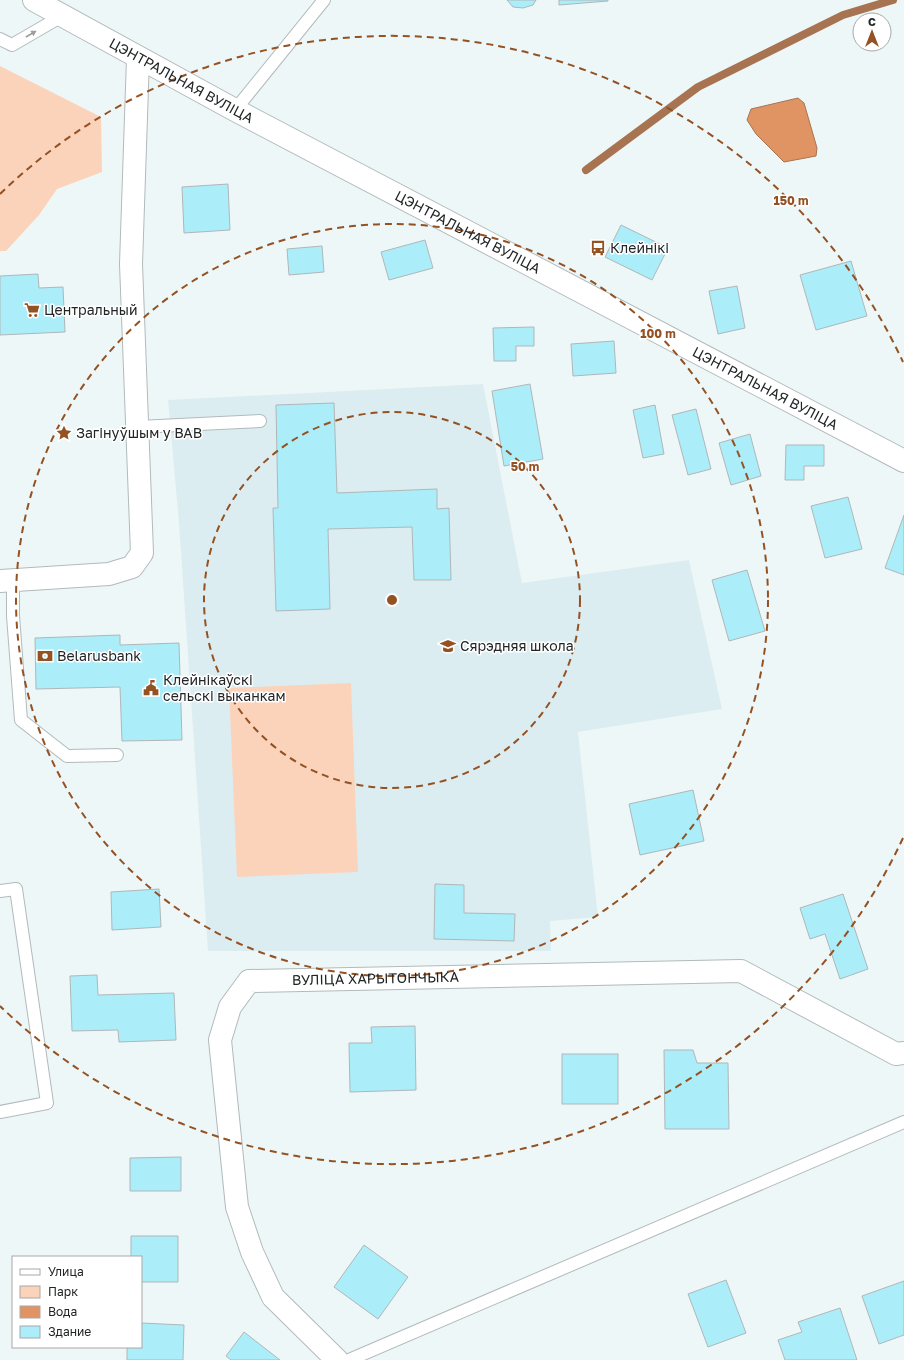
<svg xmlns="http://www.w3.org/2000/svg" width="904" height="1360" viewBox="0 0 904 1360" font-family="'Golos Text',sans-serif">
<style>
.built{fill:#dcedf1}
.green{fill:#fbd3bb}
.water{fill:#e19463;stroke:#a87351}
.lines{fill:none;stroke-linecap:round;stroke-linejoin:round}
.stream{stroke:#a87351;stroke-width:8}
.building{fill:#acedfa;stroke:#afb7b8}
.lane-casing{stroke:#b2babb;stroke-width:14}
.street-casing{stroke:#b2babb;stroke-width:24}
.secondary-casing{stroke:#b2babb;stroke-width:24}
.lane{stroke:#fff;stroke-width:12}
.street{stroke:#fff;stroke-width:22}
.secondary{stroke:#fff;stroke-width:22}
.oneway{fill:#9c9d9d}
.ring{fill:none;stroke:#945122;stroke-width:2;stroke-dasharray:7 5}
.labels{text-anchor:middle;stroke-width:3;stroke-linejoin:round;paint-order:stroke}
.street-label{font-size:14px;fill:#222526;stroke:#fff}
.poi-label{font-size:14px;fill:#222526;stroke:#fff;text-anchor:start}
.centre{fill:#945122;stroke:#fff;stroke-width:2}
.ring-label{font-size:12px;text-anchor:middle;font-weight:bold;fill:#945122;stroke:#fff;stroke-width:3;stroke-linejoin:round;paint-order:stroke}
</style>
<rect width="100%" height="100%" fill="#eef7f8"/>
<path class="built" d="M483,384l39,199 167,-23 33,149 -144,23 20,185 -48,4 1,30h-343l-29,-428 -11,-123z"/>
<g class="green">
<path d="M0,66l101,51 1,55 -45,17 -18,26 -33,36h-6z"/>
<path d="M351,683l7,189 -121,5 -8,-189z"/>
</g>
<path class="water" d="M798,98l6,5 13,45 -1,8 -32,6 -28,-28 -9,-14 4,-11z"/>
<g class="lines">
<path class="stream" d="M586,170l112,-83 145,-72 50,-15"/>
</g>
<g class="building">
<path d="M507,0h29l-3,5 -10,3 -10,-1z"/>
<path d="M559,0h49v1l-49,4z"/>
<path d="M228,184l2,46 -46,3 -2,-46z"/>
<path d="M621,225l47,23 -16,32 -47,-23z"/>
<path d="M425,240l8,28 -44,12 -8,-28z"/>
<path d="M322,246l2,26 -35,3 -2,-26z"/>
<path d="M851,261l16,55 -51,14 -16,-55z"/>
<path d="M38,274l1,14 24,-1 2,45 -65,3v-59z"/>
<path d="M737,286l8,42 -27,6 -9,-43z"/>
<path d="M534,327v19h-18v15h-22l-1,-33z"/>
<path d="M614,341l2,32 -43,3 -2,-32z"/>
<path d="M530,384l13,75 -39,7 -12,-75z"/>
<path d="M334,403l3,90 100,-4v20l12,-1 2,72h-37l-2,-53 -84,2 2,80 -54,2 -3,-103h5l-2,-103z"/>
<path d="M655,405l9,49 -21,4 -10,-48z"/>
<path d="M696,409l15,60 -23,6 -16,-60z"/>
<path d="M750,434l11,42 -30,9 -12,-42z"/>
<path d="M786,445h38v21h-20v14h-19z"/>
<path d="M848,497l14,52 -37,9 -14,-52z"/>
<path d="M904,515v60l-19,-7z"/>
<path d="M747,570l18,61 -36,10 -17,-61z"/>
<path d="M120,635v10l59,-2 3,97 -60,1 -2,-54 -84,2 -1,-51z"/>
<path d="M693,790l11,51 -64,14 -11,-51z"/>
<path d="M435,884l29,1v28l51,1 -1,27 -80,-2z"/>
<path d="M159,889l2,38 -49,3 -1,-38z"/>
<path d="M843,894l25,75 -28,10 -15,-45 -15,5 -10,-31z"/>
<path d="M97,975l1,20 76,-2 2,47 -57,2 -1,-12 -46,1 -2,-55z"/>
<path d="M415,1026l1,64 -66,2 -1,-49h23l-1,-16z"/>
<path d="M664,1050h29l4,13h31l1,66h-64z"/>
<rect x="562" y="1054" width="56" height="50"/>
<path d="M181,1157v34h-51v-33z"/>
<path d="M131,1236h47v46h-37v-25h-10z"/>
<path d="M364,1245l44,32 -30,42 -44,-32z"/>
<path d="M726,1280l20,53 -38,14 -20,-53z"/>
<path d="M904,1281v54l-25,9 -17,-48z"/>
<path d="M840,1308l17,52h-72l-7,-20 24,-8 -4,-10z"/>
<path d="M141,1323l43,2 -1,35h-56v-13h14z"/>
<path d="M244,1332l36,28h-49l-5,-4z"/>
</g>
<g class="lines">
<defs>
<g id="lane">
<path d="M0,39l12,6 50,-29"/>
<path d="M235,110l89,-110"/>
<path d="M138,427l122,-6"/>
<path d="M13,580v36l8,104 46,36 50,-1"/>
<path d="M0,891l16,-2 31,214 -47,9"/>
<path d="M349,1360l555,-238"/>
</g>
<g id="street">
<path d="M0,581l109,-7 23,-7 10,-14 -11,-289 7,-206"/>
<path id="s1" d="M337,1360l-64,-63 -21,-45 -15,-45 -17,-167 10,-33 19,-26 492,-10 155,83 8,-1"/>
</g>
<g id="secondary">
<path id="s2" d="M34,0l201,110 669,351"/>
</g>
</defs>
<use href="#lane" class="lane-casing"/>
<use href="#street" class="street-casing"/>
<use href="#secondary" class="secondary-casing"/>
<use href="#lane" class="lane"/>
<use href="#street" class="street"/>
<use href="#secondary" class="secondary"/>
</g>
<defs><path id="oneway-solid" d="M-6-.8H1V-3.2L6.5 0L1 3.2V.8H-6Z"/></defs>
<use class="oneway" href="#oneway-solid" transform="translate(31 34) rotate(-30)"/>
<g class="ring">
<circle cx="392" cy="600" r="188"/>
<circle cx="392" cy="600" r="376"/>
<path d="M903 838A564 564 0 0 1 0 1006M0 194A564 564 0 0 1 903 362"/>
</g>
<defs>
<symbol id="bus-bare" viewBox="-9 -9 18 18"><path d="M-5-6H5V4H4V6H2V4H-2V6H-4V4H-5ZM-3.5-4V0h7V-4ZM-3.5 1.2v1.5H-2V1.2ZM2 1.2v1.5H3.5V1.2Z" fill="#945122" stroke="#fff" stroke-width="2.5" paint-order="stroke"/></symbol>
<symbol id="supermarket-bare" viewBox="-9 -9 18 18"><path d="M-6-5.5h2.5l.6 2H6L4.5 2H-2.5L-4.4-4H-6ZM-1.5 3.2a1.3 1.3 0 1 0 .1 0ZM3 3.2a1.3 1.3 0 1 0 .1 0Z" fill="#945122" stroke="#fff" stroke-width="2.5" paint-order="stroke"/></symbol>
<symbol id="sight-bare" viewBox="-9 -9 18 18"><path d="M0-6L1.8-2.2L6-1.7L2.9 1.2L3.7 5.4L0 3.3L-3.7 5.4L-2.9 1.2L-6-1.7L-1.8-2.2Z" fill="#945122" stroke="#fff" stroke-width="2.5" paint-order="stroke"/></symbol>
<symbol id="school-bare" viewBox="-9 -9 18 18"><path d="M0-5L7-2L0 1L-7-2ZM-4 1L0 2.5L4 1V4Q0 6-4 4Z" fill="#945122" stroke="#fff" stroke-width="2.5" paint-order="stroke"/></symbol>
<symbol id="bank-bare" viewBox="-9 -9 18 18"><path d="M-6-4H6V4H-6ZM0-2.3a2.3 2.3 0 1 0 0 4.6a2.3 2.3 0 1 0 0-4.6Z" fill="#945122" stroke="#fff" stroke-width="2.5" paint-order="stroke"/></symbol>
<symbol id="civic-bare" viewBox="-9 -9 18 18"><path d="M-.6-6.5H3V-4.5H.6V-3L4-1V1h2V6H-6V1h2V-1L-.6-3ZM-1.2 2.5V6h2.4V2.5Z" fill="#945122" stroke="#fff" stroke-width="2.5" paint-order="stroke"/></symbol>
</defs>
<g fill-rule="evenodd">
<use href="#bus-bare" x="587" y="237" width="22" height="22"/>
<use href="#supermarket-bare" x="21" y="299" width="22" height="22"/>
<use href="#sight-bare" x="53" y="422" width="22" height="22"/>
<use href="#school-bare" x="437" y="635" width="22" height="22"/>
<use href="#bank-bare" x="34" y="645" width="22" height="22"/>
<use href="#civic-bare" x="140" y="677" width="22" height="22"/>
</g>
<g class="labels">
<g class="street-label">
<text dy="5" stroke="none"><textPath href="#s2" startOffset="168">ЦЭНТРАЛЬНАЯ ВУЛІЦА</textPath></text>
<text dy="5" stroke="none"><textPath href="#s2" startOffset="492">ЦЭНТРАЛЬНАЯ ВУЛІЦА</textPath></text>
<text dy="5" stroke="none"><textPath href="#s2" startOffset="828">ЦЭНТРАЛЬНАЯ ВУЛІЦА</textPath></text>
<text dy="5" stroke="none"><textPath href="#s1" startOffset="548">ВУЛІЦА ХАРЫТОНЧЫКА</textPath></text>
</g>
<g class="poi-label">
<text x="610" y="253">Клейнікі</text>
<text x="44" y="315">Центральный</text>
<text x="76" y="438">Загінуўшым у ВАВ</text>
<text x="460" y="651">Сярэдняя школа</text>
<text x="57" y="661">Belarusbank</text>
<text x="163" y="685">Клейнікаўскі<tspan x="163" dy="16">сельскі выканкам</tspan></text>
</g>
</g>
<circle cx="392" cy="600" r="6" class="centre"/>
<g class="ring-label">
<text x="791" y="205">150 m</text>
<text x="658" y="338">100 m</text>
<text x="525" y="471">50 m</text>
</g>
<rect x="12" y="1256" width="130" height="92" fill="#ffffff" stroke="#a7a8a8"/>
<rect x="20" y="1269" width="20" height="6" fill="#ffffff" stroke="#a7a8a8"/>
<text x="48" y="1276" font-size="12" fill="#222526">Улица</text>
<rect x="20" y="1286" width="20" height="12" fill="#fbd3bb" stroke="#a7a8a8"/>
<text x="48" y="1296" font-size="12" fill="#222526">Парк</text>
<rect x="20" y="1306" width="20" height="12" fill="#e19463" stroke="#a7a8a8"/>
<text x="48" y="1316" font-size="12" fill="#222526">Вода</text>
<rect x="20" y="1326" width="20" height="12" fill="#acedfa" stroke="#a7a8a8"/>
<text x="48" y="1336" font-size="12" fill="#222526">Здание</text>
<g transform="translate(872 32)"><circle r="19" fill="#ffffff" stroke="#a7a8a8"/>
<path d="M0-3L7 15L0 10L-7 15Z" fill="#945122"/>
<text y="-6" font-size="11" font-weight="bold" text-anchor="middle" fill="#222526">С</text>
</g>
</svg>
